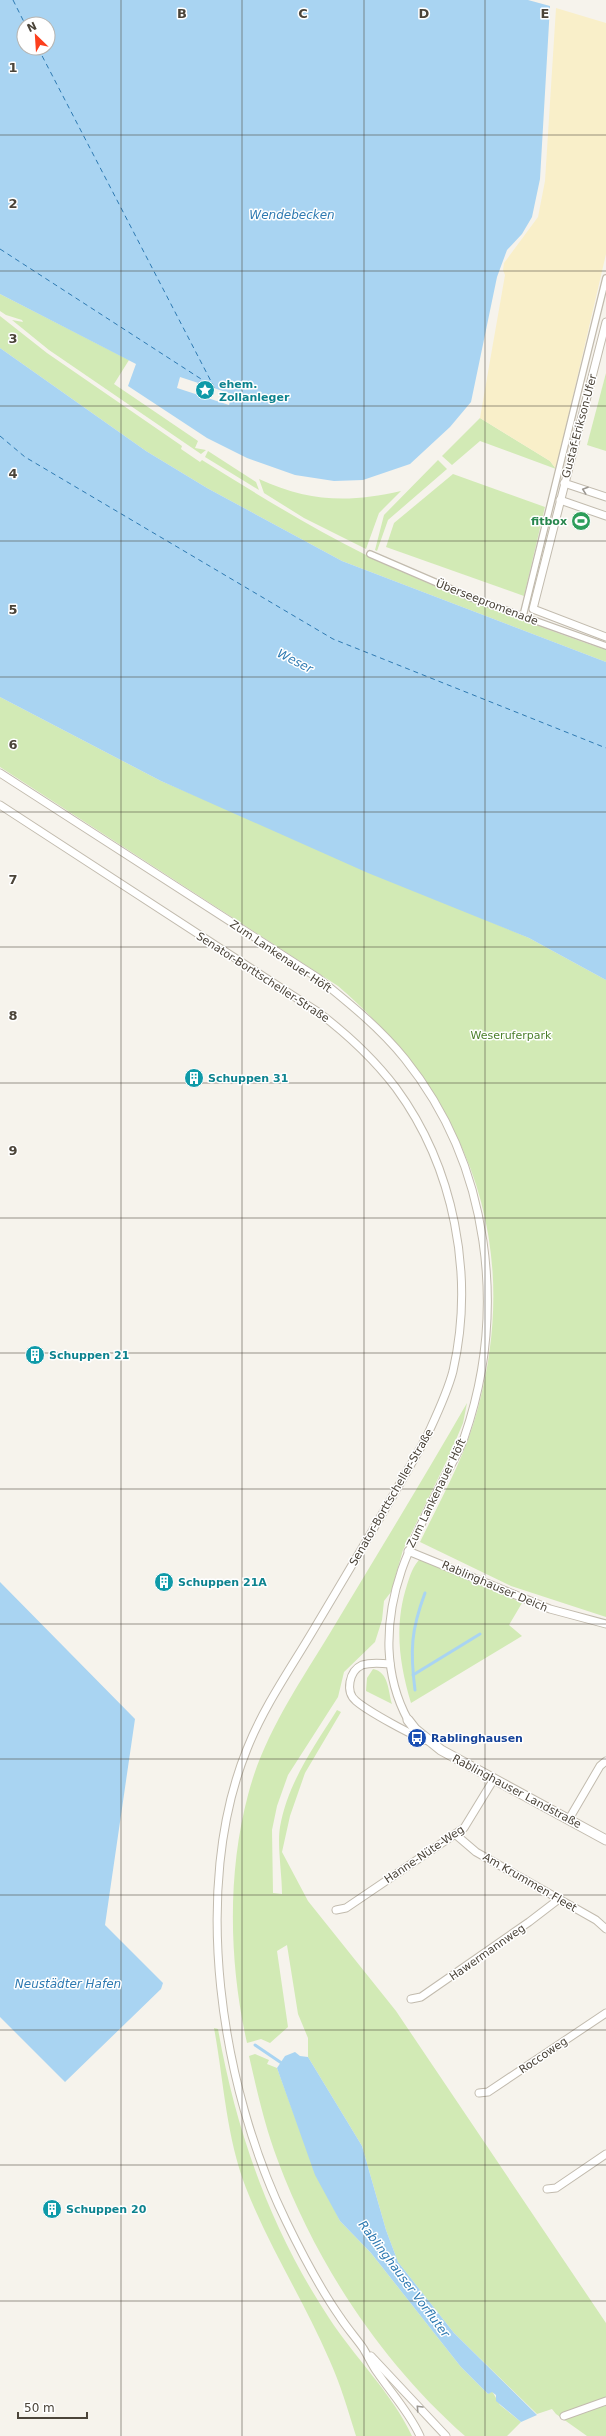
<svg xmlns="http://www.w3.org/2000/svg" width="606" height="2436" viewBox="0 0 606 2436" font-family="'DejaVu Sans',sans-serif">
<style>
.green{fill:#d2eab5}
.sand{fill:#f9efc9}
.water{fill:#a9d4f2;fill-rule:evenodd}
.pier{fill:#f6f3ec}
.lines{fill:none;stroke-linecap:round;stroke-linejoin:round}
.stream{stroke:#a9d4f2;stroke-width:3}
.ferry{stroke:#2e7ab2;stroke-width:1;stroke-dasharray:5 4;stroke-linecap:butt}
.pedestrian-casing{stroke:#c2bbae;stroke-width:8}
.minor-casing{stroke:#c2bbae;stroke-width:9}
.tertiary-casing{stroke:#c2bbae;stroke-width:11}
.pedestrian{stroke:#fff;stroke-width:5.5}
.minor{stroke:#fff;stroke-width:7}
.tertiary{stroke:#fff;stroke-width:9}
.oneway{stroke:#9c9892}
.grid{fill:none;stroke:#4b4439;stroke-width:1;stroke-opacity:0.55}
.labels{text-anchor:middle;stroke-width:3;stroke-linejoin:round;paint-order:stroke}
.culture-label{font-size:11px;font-weight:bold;fill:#0d838f;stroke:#fff;text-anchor:start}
.street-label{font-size:11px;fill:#4b4439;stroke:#fff}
.leisure-label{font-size:11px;font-weight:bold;fill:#27864d;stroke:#fff;text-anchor:end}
.park-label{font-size:11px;fill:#4a7f2a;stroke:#fff}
.transit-label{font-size:11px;font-weight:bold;fill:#164399;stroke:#fff;text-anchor:start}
.water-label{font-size:12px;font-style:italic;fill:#2e7ab2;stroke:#fff}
.grid-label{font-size:13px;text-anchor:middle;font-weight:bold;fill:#4b4439;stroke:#fff;stroke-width:3;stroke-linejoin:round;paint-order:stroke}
</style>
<rect width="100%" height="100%" fill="#f6f3ec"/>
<g class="green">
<path d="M0,294l129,66 -15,24 84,57 -3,7 11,2 -5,4 -152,-104 -37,-30 11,2 -1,-2 -16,-5 -6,-4z"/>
<path d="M0,316l47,37 135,93 -1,3 19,13 2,-2c53,33 106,66 162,94 78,38 160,67 242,96v12l-264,-101 -135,-73 -61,-37 -146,-103z"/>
<path d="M606,373v78l-19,-6z"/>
<path d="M480,418l70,43 6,8 -76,-28 -28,24 -10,-9z"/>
<path d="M208,451l48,31 3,8 -54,-33z"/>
<path d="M438,460l9,9 -59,51 -11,31 -2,-1 9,-35z"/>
<path d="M453,474l92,33 -21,89 -138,-49 8,-24z"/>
<path d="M259,479c50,23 90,24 142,12l-22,22 -13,36 -62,-31 -40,-25z"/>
<path d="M0,697l161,84 368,157 77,42v637l-95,-31 -91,-44c21,-43 46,-87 58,-134 45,-168 -11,-310 -140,-422l-338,-219z"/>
<path d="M467,1403l-4,20 -13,31 -47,96 -12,42 -7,9 -2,19 -7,22 -31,30 -6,25 -50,78 -11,31 -5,24 1,63 9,1c0,-21 -5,-48 -2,-67 8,-45 34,-80 57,-117l4,2 -36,61 -15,43 -8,36 26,49 88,110 210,312v113h-19l-31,-22 -4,-5 -15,5 -83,-81 -56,-71 -12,-32 -24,-84 -54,-89v-19l-10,-24 -11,-69 -10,6 11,76 -18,16 -9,-4 -14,4c-18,-80 -20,-169 1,-248 15,-59 51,-111 82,-162 46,-77 93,-153 137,-230z"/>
<path d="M421,1558l101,45 -13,22 13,11 -111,67c-12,-40 -17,-78 -4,-118 3,-9 6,-20 14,-27z"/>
<path d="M373,1669c16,3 15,22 19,35l-26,-13 1,-13z"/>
<path d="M214,2028l4,1c18,103 53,201 111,289 26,40 63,75 83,118h-56c-8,-26 -16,-53 -27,-77 -25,-58 -60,-112 -83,-171 -20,-52 -22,-106 -32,-160z"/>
<path d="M255,2054l14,6 -2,4 10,4 34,93 29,60 31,32 90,114 27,27 4,-3 8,14 21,17 -14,14h-42c-83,-73 -148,-171 -187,-275 -13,-34 -21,-70 -29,-105z"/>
</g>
<path class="sand" d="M556,8l50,15v231l-50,215 -6,-8 -70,-43 25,-143 -2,-5 1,-7 34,-46 7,-36z"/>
<g class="water">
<path d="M0,0h528l22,6 -10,173 -8,38 -10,17 -15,16 -10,27 -26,125 -21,25 -40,37 -47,16 -29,1 -39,-6 -48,-17 -40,-20 -79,-52 8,-22 -136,-70zM24,24h24v24h-24z"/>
<path d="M0,348l146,103 61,37 135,73 264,101v318l-77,-42 -161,-65 -207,-92 -161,-84z"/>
<path d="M0,1582l135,137 -30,206 58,58 -2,6 -96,93 -65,-65z"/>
<path d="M295,2052l5,4 8,1 54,89 24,84 12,32 56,71 83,82 -16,7 -25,-21v-6l-4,-3 -4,2 -27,-27 -90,-114 -31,-32 -25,-46 -38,-107 8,-12z"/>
</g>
<path class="pier" d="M180,377l52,17 -3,11 -52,-17z"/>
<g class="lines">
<g class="stream">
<path d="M413,1675l67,-41"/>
<path d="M415,1690c-5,-39 -4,-60 10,-97"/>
<path d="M255,2045l28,19"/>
</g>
<g class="ferry">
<path d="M13,0l12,24"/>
<path d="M38,48l177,341"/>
<path d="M0,249l215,139"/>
<path d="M0,436l25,21 308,182 273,109"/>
</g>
<defs>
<g id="pedestrian">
<path d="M370,554l102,44 134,48"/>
<path d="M523,616l83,-338"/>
</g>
<g id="minor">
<path d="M606,322l-73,287 73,28"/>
<path d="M564,483l42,14"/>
<path d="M560,500l46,16"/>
<path d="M0,773l318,205c31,25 62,50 87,81 85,106 103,252 59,379 -5,14 -13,27 -20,40 -28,57 -57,105 -55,171 1,24 7,49 19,71"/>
<path d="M0,805l318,207c29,22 56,47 78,76 58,79 79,187 57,283 -6,23 -17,45 -27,67 -36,64 -74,127 -112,191 -23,39 -50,77 -67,120 -57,140 -26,339 39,472 16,33 33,66 54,96 7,11 16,21 23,31 5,8 9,17 14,24 15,22 32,40 43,64"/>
<path d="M408,1551l142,58 56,15"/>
<path d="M390,1664c-9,-1 -19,-2 -28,1 -13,6 -17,27 -6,36 13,11 57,35 72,40"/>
<path d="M569,1819l31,-53 6,-5"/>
<path d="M455,1834l21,18 120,68 10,9"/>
<path d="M336,1910l10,-2 118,-80 30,-49"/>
<path d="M411,1999l10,-2 108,-75 30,-23"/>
<path d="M479,2093l9,-1 118,-79"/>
<path d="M547,2189l9,-1 50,-34"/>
<path d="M371,2356l75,80"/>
<path d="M564,2416l42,-15"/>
</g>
<path id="tertiary" d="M408,1720l7,9 26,21 165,90"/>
</defs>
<use href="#pedestrian" class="pedestrian-casing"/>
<use href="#minor" class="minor-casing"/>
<use href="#tertiary" class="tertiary-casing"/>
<use href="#pedestrian" class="pedestrian"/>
<use href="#minor" class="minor"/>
<use href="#tertiary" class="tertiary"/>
</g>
<defs><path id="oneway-chevron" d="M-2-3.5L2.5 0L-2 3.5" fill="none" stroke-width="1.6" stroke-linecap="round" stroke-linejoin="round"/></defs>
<g class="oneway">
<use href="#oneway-chevron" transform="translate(585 490) rotate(-161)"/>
<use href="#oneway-chevron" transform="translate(419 2408) rotate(-133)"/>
</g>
<path class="grid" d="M121,0v2436M242,0v2436M364,0v2436M485,0v2436M0,135h606M0,271h606M0,406h606M0,541h606M0,677h606M0,812h606M0,947h606M0,1083h606M0,1218h606M0,1353h606M0,1489h606M0,1624h606M0,1759h606M0,1895h606M0,2030h606M0,2165h606M0,2301h606"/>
<defs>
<symbol id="sight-disc" viewBox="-11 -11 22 22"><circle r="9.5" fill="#0f9aa8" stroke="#fff"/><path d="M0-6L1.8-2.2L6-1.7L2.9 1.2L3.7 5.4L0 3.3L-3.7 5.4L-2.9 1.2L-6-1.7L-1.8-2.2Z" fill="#fff"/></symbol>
<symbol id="stadium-disc" viewBox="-11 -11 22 22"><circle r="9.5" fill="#2e9e5b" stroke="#fff"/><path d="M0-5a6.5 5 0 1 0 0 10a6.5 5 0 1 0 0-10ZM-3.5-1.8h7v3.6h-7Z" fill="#fff"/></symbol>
<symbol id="building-disc" viewBox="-11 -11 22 22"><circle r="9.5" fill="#0f9aa8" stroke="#fff"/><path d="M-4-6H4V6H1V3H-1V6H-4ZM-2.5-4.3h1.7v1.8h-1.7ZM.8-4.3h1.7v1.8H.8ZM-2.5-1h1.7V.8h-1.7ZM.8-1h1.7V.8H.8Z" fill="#fff"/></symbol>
<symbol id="bus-disc" viewBox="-11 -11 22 22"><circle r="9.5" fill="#1a4fb4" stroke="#fff"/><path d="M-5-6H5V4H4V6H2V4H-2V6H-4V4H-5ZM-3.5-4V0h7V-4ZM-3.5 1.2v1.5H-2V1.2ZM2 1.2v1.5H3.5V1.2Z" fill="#fff"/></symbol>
</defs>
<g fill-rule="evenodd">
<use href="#sight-disc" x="194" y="379" width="22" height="22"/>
<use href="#stadium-disc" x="570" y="510" width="22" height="22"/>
<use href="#building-disc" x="183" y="1067" width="22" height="22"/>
<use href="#building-disc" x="24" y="1344" width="22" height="22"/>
<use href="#building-disc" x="153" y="1571" width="22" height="22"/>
<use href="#bus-disc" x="406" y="1727" width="22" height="22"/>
<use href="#building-disc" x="41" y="2198" width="22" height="22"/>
</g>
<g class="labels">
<g class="culture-label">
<text x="219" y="388">ehem.<tspan x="219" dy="13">Zollanleger</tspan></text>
<text x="208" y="1082">Schuppen 31</text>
<text x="49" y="1359">Schuppen 21</text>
<text x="178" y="1586">Schuppen 21A</text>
<text x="66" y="2213">Schuppen 20</text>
</g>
<g class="street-label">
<text transform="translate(579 426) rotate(-75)" y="4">Gustaf-Erikson-Ufer</text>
<text transform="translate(487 602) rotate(21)" y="4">Überseepromenade</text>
<text transform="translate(281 956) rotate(34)" y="4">Zum Lankenauer Höft</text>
<text transform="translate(263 977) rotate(33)" y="4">Senator-Borttscheller-Straße</text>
<text transform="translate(436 1493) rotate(-64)" y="4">Zum Lankenauer Höft</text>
<text transform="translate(391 1497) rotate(-60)" y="4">Senator-Borttscheller-Straße</text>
<text transform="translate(495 1586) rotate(23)" y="4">Rablinghauser Deich</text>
<text transform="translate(517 1791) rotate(28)" y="4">Rablinghauser Landstraße</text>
<text transform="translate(424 1854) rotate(-34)" y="4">Hanne-Nüte-Weg</text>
<text transform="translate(530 1882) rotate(30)" y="4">Am Krummen Fleet</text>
<text transform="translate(487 1952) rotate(-35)" y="4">Hawermannweg</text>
<text transform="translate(543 2055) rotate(-34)" y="4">Roccoweg</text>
</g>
<g class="leisure-label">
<text x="567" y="525">fitbox</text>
</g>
<g class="park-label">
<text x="511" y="1039">Weseruferpark</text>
</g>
<g class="transit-label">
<text x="431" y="1742">Rablinghausen</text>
</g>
<g class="water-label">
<text x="292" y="219">Wendebecken</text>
<text transform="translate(295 661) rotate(27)" y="4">Weser</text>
<text x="68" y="1988">Neustädter Hafen</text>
<text transform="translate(404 2279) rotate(53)" y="4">Rablinghauser Vorfluter</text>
</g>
</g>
<g class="grid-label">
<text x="182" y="18">B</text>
<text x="303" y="18">C</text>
<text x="424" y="18">D</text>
<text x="545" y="18">E</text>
<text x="13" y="72">1</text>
<text x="13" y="208">2</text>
<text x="13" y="343">3</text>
<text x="13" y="478">4</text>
<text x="13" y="614">5</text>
<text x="13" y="749">6</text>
<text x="13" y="884">7</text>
<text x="13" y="1020">8</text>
<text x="13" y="1155">9</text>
</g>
<g transform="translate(36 36) rotate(335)"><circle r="19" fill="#ffffff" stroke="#b7b4b0"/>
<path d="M0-3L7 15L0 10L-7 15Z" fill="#fc3f1d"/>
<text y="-6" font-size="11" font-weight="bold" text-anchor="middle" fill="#4b4439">N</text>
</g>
<path d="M18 2412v6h69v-6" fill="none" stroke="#4b4439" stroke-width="2"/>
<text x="24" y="2412" font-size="12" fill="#4b4439" stroke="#ffffff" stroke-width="3" paint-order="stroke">50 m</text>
</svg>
